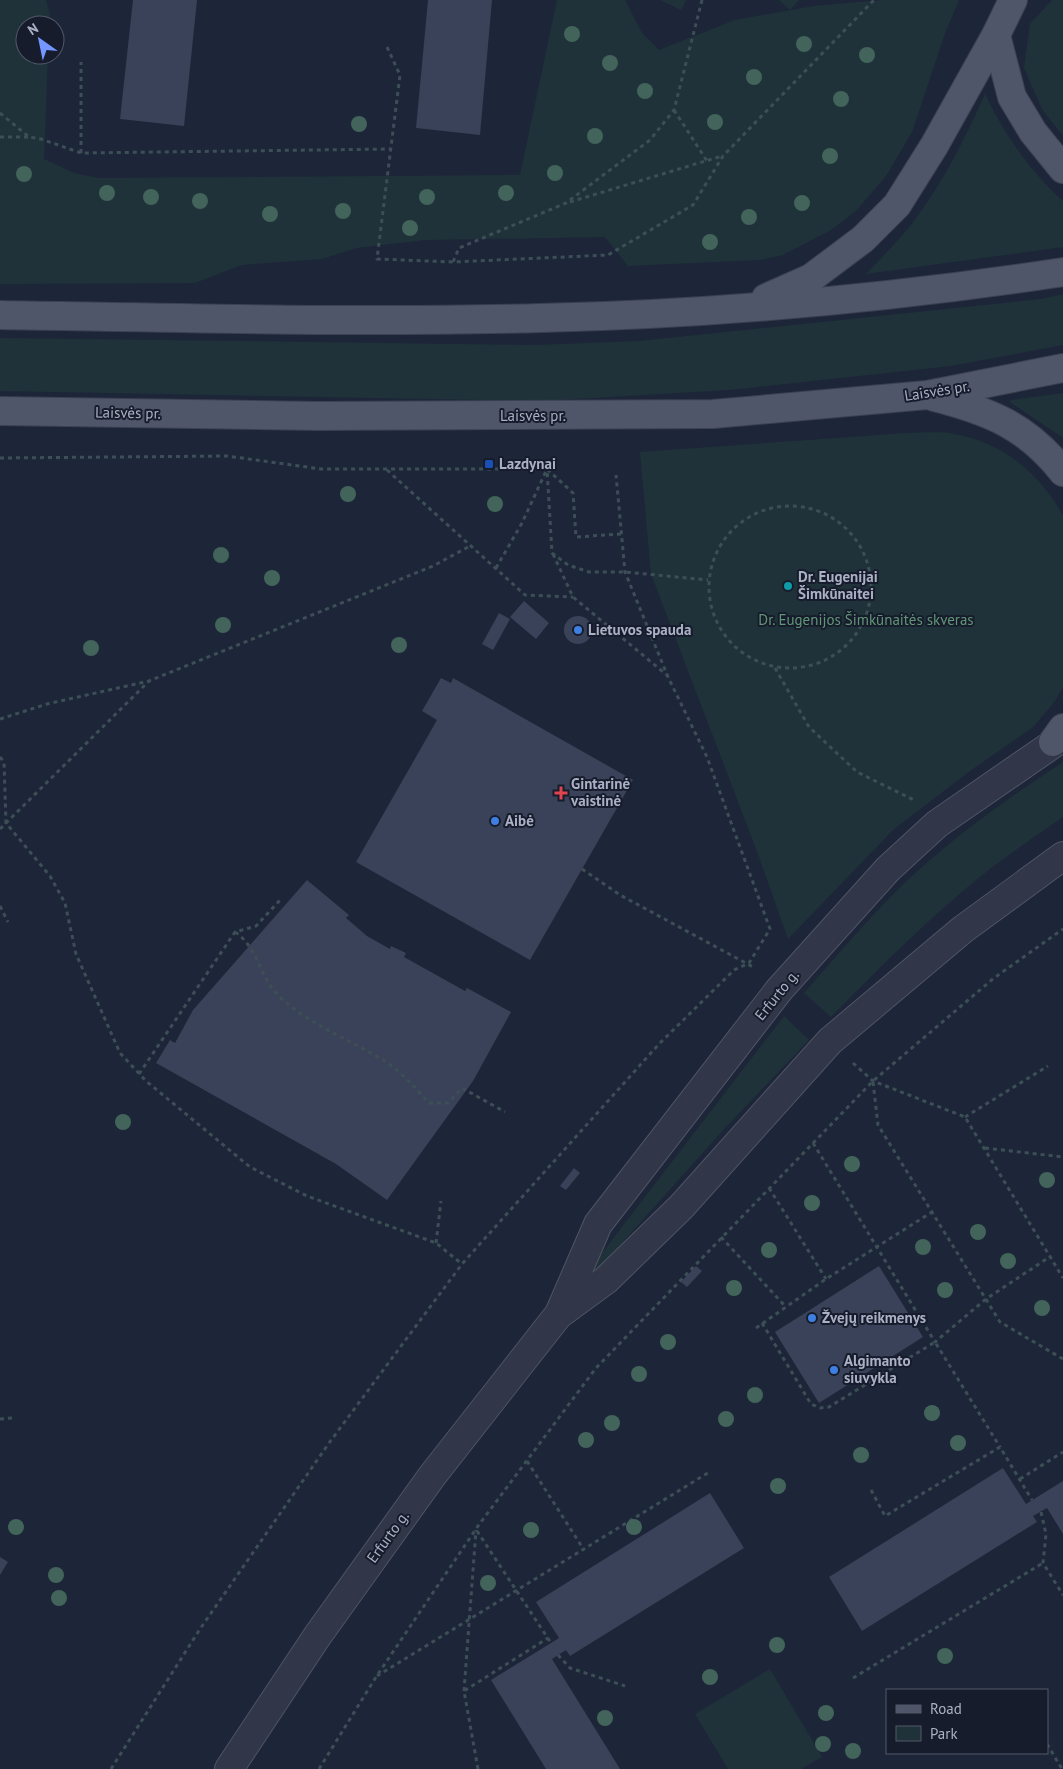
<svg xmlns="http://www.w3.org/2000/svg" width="1063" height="1769" viewBox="0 0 1063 1769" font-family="'PT Sans',sans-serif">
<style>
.green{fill:#1f3239}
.building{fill:#394258}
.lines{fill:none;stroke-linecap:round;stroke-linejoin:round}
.minor-casing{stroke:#4f5466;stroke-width:30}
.major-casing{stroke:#3b4051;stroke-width:30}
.path{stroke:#3d4f56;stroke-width:3;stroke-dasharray:4 4;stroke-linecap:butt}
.minor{stroke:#313748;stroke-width:28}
.major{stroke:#4f5669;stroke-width:28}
.tree{fill:#42645a}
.transit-dot{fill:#1a4fb4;stroke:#171c2c;stroke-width:2}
.culture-dot{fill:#0f9aa8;stroke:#171c2c;stroke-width:2}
.shop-dot{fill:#3f7fe0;stroke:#171c2c;stroke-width:2}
.health-dot{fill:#e0444e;stroke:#171c2c;stroke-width:2}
.labels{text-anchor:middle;stroke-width:4;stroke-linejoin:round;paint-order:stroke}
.street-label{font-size:15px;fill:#abb1c5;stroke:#171c2c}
.poi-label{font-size:15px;font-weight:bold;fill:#abb1c5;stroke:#171c2c;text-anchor:start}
.park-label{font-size:15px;fill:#619776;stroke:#171c2c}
</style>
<rect width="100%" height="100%" fill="#1d2538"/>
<g class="green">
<path d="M0,0h46l4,15 -1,10h-24v30h23l-4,104 30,14 24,5 422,-3 37,-175h68l17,33 17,17 76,-30 79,-14 68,-6h77l-14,33 -33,99 -26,44 -29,34 -26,20 -48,25 -23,5 -132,6 -23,-29 -179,3 -70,8 -34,11 -80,6 -47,18 -195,1z"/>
<path d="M660,0h26l-5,10z"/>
<path d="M779,0h20l-9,10z"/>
<path d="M1052,0h11v136l-21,-27 -18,-41 6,-44z"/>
<path d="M985,94c19,40 45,77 78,107v46l-197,27c15,-16 31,-32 45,-49 31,-41 53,-84 74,-131z"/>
<path d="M1063,294v51l-112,21 -222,24 -187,11 -542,-10v-53l535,7 104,-4 402,-42z"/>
<path d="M1063,393v45l-53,-36 1,-2z"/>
<path d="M907,433c15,0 32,-2 47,1 48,8 86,39 109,82v171l-8,14 -22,26 -63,44 -77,59 -105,109 -30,-85 -107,-280 -11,-122z"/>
<path d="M1063,762v55c-34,23 -68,47 -99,73 -47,40 -90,83 -133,127l-27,-24c38,-43 75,-88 118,-126 44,-39 92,-73 141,-105z"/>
<path d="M784,1016l25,24 -84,88 -146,163 -4,-3z"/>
<path d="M770,1669l52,88 -21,12h-73l-33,-55z"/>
</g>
<g class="building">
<path d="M133,0h64l-13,126 -64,-7z"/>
<path d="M428,0h64l-12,135 -64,-7z"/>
<path d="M524,601l25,22 -13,16 -26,-22z"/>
<path d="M499,613l11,6 -17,31 -11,-6z"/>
<circle cx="578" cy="630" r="14"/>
<path d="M441,678l10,5 2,-5 180,102 -103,180 -174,-98 81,-142 -15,-9z"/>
<path d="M307,880l42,35 -3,3 21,18 23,13 1,-3 15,7 -2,4 61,34 2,-3 44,24 -38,69 -86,119 -51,-36 -180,-101 14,-23 5,3 18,-33z"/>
<path d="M574,1168l6,5 -14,17 -6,-4z"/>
<path d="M696,1266l6,5 -15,16 -6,-5z"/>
<path d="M879,1266l44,71 -104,66 -44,-71z"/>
<path d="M1003,1468l23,36 37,-23v53l-16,-26 -14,8 4,6 -175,109 -33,-54z"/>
<path d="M710,1493l34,55 -174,108 -4,-6 -14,9 68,110h-74l-55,-89 68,-42 -23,-36z"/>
<path d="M0,1557l8,5 -8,13z"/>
</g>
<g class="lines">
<defs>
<g id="minor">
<path d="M561,1313l45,-33 76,-74 148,-165 132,-111 101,-74"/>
<path d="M229,1769l89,-134 114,-159 127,-162 39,-90 181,-234 109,-121 49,-45 126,-87"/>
</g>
<g id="major">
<path d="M996,35l16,62 21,35 30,37"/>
<path d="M766,298l45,-20 52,-39 34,-34 37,-59 62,-111 17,-35"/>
<path d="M0,315c180,3 361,8 541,3 174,-4 349,-20 522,-46"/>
<path d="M934,397c55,14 93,29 129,75"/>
<path d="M0,411l318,5 395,-2 214,-19 136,-27"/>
<path d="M1053,742l10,-14"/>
</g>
</defs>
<use href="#minor" class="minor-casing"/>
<use href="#major" class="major-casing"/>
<g class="path">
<path d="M702,0l-28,110 -24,30 -84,63 -107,45 -6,14 155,-7 85,-50 30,-49 151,-156"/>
<path d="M387,47l13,28 -23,184 76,3"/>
<path d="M674,110l33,51"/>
<path d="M0,113l29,24 12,2 40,14 310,-4"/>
<path d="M0,137h28"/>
<path d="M81,153v-91"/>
<path d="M570,202l152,-46"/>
<path d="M0,458l227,-2 94,13h226l5,84 16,12 21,7h36l83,8"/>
<path d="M387,470l138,125 48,2"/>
<circle cx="790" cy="587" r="81"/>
<path d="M553,554l20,43 95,79"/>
<path d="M496,568l26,-45 25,-54 26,24 3,44 45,-3"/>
<path d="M775,668l34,59 48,45 59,29"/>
<path d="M0,719l47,-15 102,-23 284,-115 37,-20"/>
<path d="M0,757l4,5 2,61 44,53 15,27 11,51 44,99 26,28 104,86 57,29 129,47 26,21"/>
<path d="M0,829l149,-148"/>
<path d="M582,869l38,26 135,73"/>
<path d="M0,906l8,16"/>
<path d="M235,932c23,15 25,47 45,65 29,27 64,40 98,60 21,12 36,29 51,46h19l14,-15 43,24"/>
<path d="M853,1063l20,18 92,36 98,161"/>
<path d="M139,1074l96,-142 21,-6 25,-27"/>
<path d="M873,1082l5,43 122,197 63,37"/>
<path d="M965,1117l83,-51"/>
<path d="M813,1143l122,199 51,-43 65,-43"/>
<path d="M985,1148l78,9"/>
<path d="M769,1188l57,91"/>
<path d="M721,1237l64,69"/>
<path d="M436,1243l5,-42"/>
<path d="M762,1323l49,81 9,4 9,-1 106,-65 65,105"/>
<path d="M756,1328l70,-49 106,-67"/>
<path d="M0,1419l12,-1"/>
<path d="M527,1461l57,89"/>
<path d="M1020,1479l43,-27"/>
<path d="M871,1490l14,26 115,-69 32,53"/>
<path d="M1041,1512l5,22 -3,29 20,32"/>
<path d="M477,1531l74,112"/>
<path d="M558,1655l12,13 55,18"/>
<path d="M377,1676l334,-205"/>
<path d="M853,1678l190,-115"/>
<path d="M464,1691l12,-161"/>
<path d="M1047,1744l15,25"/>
<path d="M111,1769l89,-140 129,-186 133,-179 197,-220 75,-74 15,-7 21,-34 -63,-172 -39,-80 -43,-105 -9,-97"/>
<path d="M319,1769l57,-92 102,-151 118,-158 277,-287 121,-103 69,-49"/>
<path d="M478,1769l-14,-78 84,-53"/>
</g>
<use href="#minor" class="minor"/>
<use href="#major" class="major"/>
</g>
<g class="tree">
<circle cx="572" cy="34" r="8"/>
<circle cx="804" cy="44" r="8"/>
<circle cx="867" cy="55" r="8"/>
<circle cx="610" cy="63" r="8"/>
<circle cx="754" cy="77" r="8"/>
<circle cx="645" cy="91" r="8"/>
<circle cx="841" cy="99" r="8"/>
<circle cx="715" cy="122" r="8"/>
<circle cx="359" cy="124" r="8"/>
<circle cx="595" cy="136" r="8"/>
<circle cx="830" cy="156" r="8"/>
<circle cx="555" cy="173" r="8"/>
<circle cx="24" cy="174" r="8"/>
<circle cx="107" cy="193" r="8"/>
<circle cx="506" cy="193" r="8"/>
<circle cx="151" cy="197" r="8"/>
<circle cx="427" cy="197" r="8"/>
<circle cx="200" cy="201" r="8"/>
<circle cx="802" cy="203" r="8"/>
<circle cx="343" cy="211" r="8"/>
<circle cx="270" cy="214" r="8"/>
<circle cx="749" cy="217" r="8"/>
<circle cx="410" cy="228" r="8"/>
<circle cx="710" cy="242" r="8"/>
<circle cx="348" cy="494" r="8"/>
<circle cx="495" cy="504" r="8"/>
<circle cx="221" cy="555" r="8"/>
<circle cx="272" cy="578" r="8"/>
<circle cx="223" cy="625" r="8"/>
<circle cx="399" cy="645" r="8"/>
<circle cx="91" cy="648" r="8"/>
<circle cx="123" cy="1122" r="8"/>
<circle cx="852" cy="1164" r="8"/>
<circle cx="1047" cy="1180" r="8"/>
<circle cx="812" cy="1203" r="8"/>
<circle cx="978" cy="1232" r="8"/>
<circle cx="923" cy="1247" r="8"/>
<circle cx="769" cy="1250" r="8"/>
<circle cx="1008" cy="1261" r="8"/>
<circle cx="734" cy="1288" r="8"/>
<circle cx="945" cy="1290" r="8"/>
<circle cx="1042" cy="1308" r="8"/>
<circle cx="668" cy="1342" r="8"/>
<circle cx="639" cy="1374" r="8"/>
<circle cx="755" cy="1395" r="8"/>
<circle cx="932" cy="1413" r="8"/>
<circle cx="726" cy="1419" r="8"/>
<circle cx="612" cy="1423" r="8"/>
<circle cx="586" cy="1440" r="8"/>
<circle cx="958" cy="1443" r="8"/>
<circle cx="861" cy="1455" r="8"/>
<circle cx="778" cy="1486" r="8"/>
<circle cx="16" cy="1527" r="8"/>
<circle cx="634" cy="1527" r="8"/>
<circle cx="531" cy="1530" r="8"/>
<circle cx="56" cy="1575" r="8"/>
<circle cx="488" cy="1583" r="8"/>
<circle cx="59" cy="1598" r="8"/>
<circle cx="777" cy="1645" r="8"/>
<circle cx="945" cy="1656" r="8"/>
<circle cx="710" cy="1677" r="8"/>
<circle cx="826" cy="1713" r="8"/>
<circle cx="605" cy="1718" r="8"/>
<circle cx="823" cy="1744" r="8"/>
<circle cx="853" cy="1751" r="8"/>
</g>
<rect class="transit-dot" x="484" y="459" width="10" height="10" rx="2.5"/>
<circle class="culture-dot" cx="788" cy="586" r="5"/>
<g class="shop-dot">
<circle cx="578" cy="630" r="5"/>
<circle cx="495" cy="821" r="5"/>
<circle cx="812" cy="1318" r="5"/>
<circle cx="834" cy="1370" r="5"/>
</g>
<path class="health-dot" d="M558.5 785.5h5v5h5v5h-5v5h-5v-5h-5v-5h5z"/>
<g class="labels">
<g class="street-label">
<text transform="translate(937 391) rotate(-9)" y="5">Laisvės pr.</text>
<text transform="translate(128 413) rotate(1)" y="5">Laisvės pr.</text>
<text x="533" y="421">Laisvės pr.</text>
<text transform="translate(777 995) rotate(-51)" y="5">Erfurto g.</text>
<text transform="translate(388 1537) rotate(-54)" y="5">Erfurto g.</text>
</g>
<g class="poi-label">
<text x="499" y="469">Lazdynai</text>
<text x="798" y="582">Dr. Eugenijai<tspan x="798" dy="17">Šimkūnaitei</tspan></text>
<text x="588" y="635">Lietuvos spauda</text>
<text x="571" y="789">Gintarinė<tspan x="571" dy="17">vaistinė</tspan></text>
<text x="505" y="826">Aibė</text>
<text x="822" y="1323">Žvejų reikmenys</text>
<text x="844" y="1366">Algimanto<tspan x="844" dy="17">siuvykla</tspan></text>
</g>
<g class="park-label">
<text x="866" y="625">Dr. Eugenijos Šimkūnaitės skveras</text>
</g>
</g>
<rect x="886" y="1689" width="162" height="65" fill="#171c2c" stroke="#525869"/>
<rect x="896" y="1705" width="25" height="8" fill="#4f5669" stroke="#525869"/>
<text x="930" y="1714" font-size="15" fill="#abb1c5">Road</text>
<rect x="896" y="1726" width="25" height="15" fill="#1f3239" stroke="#525869"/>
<text x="930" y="1739" font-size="15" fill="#abb1c5">Park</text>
<g transform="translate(40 40) rotate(327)"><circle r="24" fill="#171c2c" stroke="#525869"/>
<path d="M0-4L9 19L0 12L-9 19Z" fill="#7696ff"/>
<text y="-8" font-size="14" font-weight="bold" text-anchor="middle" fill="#abb1c5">N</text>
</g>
</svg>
